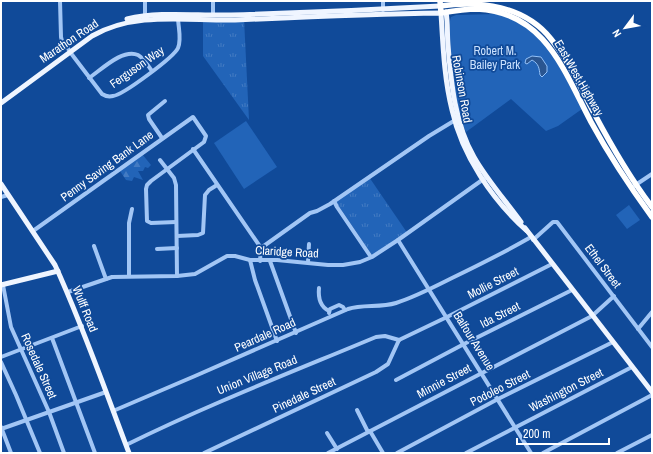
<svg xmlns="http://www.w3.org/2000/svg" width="653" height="454" viewBox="0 0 653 454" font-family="'Archivo Narrow',sans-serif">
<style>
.grass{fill:url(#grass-tufts)}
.forest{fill:url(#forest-firs)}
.park{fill:#2264b8}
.water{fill:#2a5590;stroke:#93c1f8}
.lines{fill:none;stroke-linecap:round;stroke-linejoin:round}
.minor{stroke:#a2c6f5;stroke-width:4}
.major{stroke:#eff5ff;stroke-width:5}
.highway{stroke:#fff;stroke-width:5.5}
.labels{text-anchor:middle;stroke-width:3.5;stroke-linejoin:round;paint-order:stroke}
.street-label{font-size:12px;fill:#fff;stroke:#104a99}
.park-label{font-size:12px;fill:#cae1fe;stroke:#104a99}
</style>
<defs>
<pattern id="grass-tufts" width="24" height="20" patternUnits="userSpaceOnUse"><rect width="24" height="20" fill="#2264b8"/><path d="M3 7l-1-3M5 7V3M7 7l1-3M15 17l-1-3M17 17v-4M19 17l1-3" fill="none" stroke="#437bc3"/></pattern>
<pattern id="forest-firs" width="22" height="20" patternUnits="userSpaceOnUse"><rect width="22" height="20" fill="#2264b8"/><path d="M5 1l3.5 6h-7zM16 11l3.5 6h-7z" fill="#437bc3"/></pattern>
</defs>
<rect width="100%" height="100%" fill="#104a99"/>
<g class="grass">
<path d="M244,19l5,101 -46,-64v-36z"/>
<path d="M369,177l39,57 -36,21 -36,-53z"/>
</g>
<path class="forest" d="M142,154l9,11 -3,3 -3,-1 -2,4h-5l5,9 -9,-3 -2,4 -6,-1 -6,-9z"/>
<g class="park">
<path d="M496,14c10,2 26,9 34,15 22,18 39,56 52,80l-24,17 -12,5 -35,-32 -45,33c-3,-7 -6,-13 -7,-20 -4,-15 -13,-84 -8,-95l5,-2z"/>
<path d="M246,121l31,46 -33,22 -30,-46z"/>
<path d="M629,205l11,15 -13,9 -11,-14z"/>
</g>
<path class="water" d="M532,56l9,1 6,9v6l-5,5 -2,-2c-1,-7 -1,-11 -8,-15l-5,4 -2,-1 1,-4z"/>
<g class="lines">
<g class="minor">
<path d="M60,1l1,36 1,4 7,9"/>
<path d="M145,1v16"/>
<path d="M213,1v14"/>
<path d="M383,1v9"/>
<path d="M70,52l32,42c3,2 7,3 11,2 10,-1 61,-39 65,-48 4,-9 0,-21 0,-31"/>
<path d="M89,78c12,-8 34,-30 49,-23 6,3 10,11 14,16"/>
<path d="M162,138l-13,-19 -1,-4 17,-14"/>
<path d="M193,149l68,99 -1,13"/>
<path d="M160,160l14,18 2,7 1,91"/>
<path d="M634,186l18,-12"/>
<path d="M1,197l7,-2"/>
<path d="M334,201l3,6 34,50"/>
<path d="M33,231l160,-114 13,19 -2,6 -53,39 -4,4 -1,4 1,32 4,2 25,-1"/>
<path d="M177,236l21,-1 5,-2 2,-38 4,-5 8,-5"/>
<path d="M398,240l133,213"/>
<path d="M533,240l20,-18h4l95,125"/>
<path d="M94,246l12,33"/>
<path d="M261,248l49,-35 7,-2 13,-7 99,-68 28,-17"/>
<path d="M157,249l20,-1"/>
<path d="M250,260l5,20 22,61"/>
<path d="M270,261l26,72"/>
<path d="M308,262l1,-18"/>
<path d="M129,276v-53l3,-14"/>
<path d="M3,285l8,42 38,85 15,41"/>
<path d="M319,288c-1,10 2,19 10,23"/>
<path d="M68,292l44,-15 65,-1 18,-2 32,-18h8l15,4h27l51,5h15l17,-3 12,-5 26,-17 87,-62"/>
<path d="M329,313l1,-4 9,-4 4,2 2,3"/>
<path d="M638,329l14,-17"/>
<path d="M52,338l43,115"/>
<path d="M399,340l48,-23 105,-53"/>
<path d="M1,357l81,-31"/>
<path d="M1,362l15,33 24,58"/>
<path d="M396,380l68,-36 108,-54"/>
<path d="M357,410l11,22"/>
<path d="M113,411l82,-35 153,-67c15,-5 32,-1 48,-6 19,-6 38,-16 56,-25 27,-13 53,-26 79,-41"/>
<path d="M1,427l10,26"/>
<path d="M1,429l105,-37"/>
<path d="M370,431l13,22"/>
<path d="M327,433l10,16"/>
<path d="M126,445c81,-40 166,-73 250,-108l9,-1 14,4"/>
<path d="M204,453l172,-81 12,-8 11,-24"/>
<path d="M328,453l264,-137 22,-20"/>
<path d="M397,453l101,-54 115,-57"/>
<path d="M466,453l166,-86"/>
<path d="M543,453l109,-58"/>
<path d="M617,453l35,-18"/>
</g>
<g class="major">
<path d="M446,12c2,11 1,22 2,33 3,38 7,79 26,112 13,23 31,43 47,65"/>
<path d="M127,19c33,-8 70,-3 104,-4 69,-2 139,-5 209,-9"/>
<path d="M1,103l91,-67c43,-25 95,-15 143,-16 68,-3 137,-6 206,-7 2,32 3,65 11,97 10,45 40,90 75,121"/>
<path d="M1,184l54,81c28,61 50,125 74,188"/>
<path d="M525,228l127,164"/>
<path d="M1,285l57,-14"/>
</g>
<g class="highway">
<path d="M440,1l1,12c12,-2 24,-4 36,-4 68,3 87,62 114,113 18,33 39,65 61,95"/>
<path d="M440,6c40,-6 85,0 111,33 18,22 30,50 43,74 17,32 36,65 58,94"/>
</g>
</g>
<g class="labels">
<g class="street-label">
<text transform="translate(69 41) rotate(-34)" y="4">Marathon Road</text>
<text transform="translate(137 67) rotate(-35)" y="4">Ferguson Way</text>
<text transform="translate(579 78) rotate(60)" y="4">East West Highway</text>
<text transform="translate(462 89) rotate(80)" y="4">Robinson Road</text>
<text transform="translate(107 166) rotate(-36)" y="4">Penny Saving Bank Lane</text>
<text transform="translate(287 252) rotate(3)" y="4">Claridge Road</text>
<text transform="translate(603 266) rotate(53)" y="4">Ethel Street</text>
<text transform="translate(493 283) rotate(-27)" y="4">Mollie Street</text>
<text transform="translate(85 309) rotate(68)" y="4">Wulff Road</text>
<text transform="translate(500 315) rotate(-27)" y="4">Ida Street</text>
<text transform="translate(265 335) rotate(-24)" y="4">Peardale Road</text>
<text transform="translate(474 341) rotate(58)" y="4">Balfour Avenue</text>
<text transform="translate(39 366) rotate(66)" y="4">Rosedale Street</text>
<text transform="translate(257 375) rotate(-22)" y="4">Union Village Road</text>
<text transform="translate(444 381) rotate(-28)" y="4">Minnie Street</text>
<text transform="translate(500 388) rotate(-27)" y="4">Podoleo Street</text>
<text transform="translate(566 390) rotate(-27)" y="4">Washington Street</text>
<text transform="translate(304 395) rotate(-25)" y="4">Pinedale Street</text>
</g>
<g class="park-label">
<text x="495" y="55">Robert M.<tspan x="495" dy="14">Bailey Park</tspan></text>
</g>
</g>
<rect width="653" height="454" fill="none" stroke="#ffffff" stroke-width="4"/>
<g transform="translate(625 28) rotate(238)" stroke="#104a99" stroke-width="3" paint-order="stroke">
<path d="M0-3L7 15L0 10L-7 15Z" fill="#ffffff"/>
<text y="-6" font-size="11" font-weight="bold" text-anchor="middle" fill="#ffffff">N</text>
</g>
<path d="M517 438v6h92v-6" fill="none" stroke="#ffffff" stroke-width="2"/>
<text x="523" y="438" font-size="12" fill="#ffffff" stroke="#104a99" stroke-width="3" paint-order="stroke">200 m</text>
</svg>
